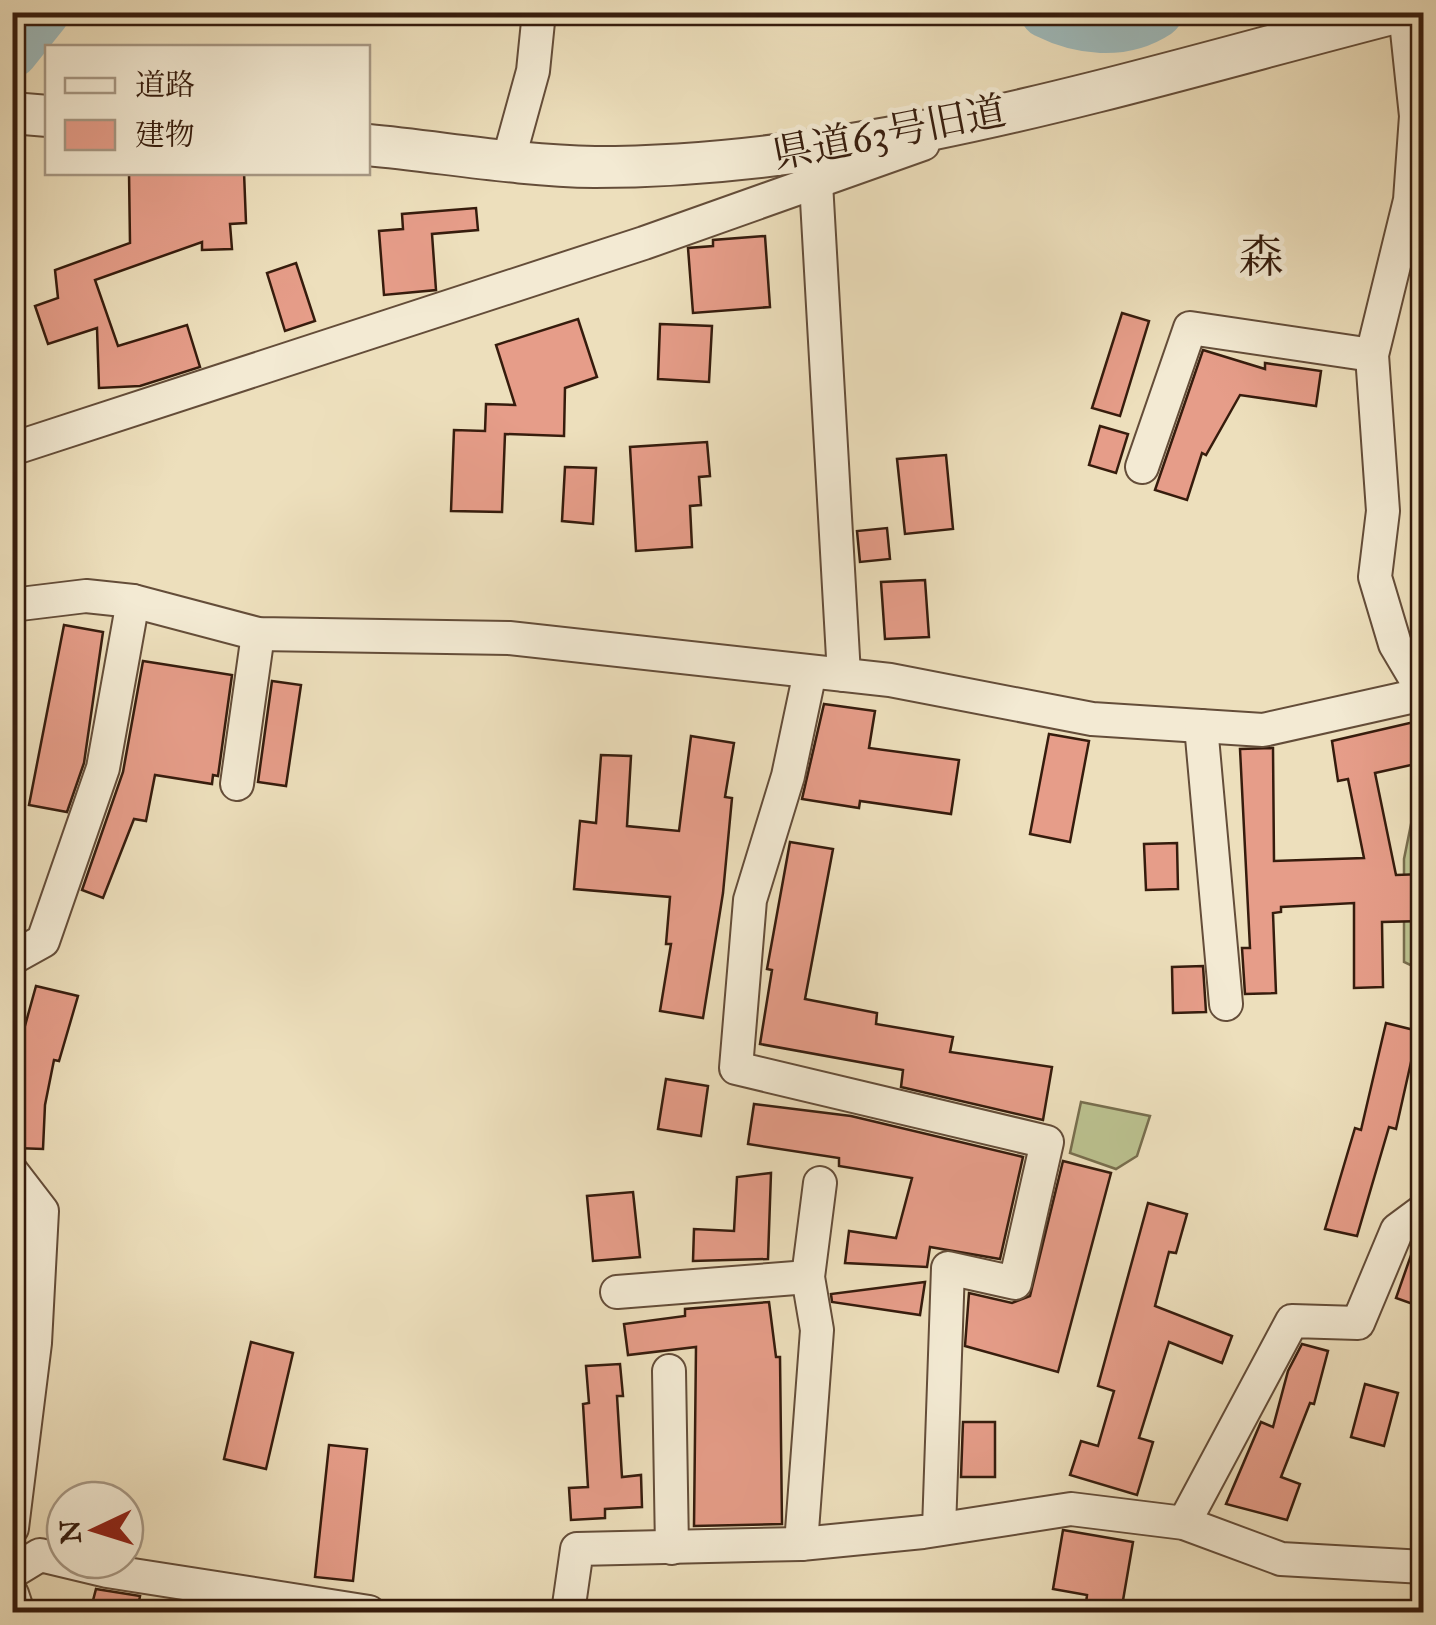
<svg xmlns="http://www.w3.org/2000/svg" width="1436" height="1625" viewBox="0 0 1436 1625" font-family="'IM FELL Great Primer','Noto Serif JP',serif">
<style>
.green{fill:#bbc18f;stroke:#786e4e;stroke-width:2.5}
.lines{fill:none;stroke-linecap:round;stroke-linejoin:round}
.river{stroke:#9ebabb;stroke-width:52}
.building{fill:#e69d89;stroke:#361c0d;stroke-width:2.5}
.minor-casing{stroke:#644d39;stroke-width:36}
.tertiary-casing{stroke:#644d39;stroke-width:44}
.minor{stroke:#f3ead3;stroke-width:32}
.tertiary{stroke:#f3ead3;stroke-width:40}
.labels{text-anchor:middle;stroke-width:10;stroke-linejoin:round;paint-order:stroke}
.street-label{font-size:40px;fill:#361c0d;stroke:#f3ead3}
.quarter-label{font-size:45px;fill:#361c0d;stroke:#f3ead3}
</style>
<rect width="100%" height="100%" fill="#eddfbc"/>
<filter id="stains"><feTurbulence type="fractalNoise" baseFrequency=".002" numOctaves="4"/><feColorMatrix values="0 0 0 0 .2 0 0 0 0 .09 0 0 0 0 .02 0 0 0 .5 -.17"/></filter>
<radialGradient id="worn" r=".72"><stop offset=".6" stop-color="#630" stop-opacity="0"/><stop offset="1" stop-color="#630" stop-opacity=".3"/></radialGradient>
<g class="green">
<path d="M1423,765v206l-19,-9v-103z"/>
<path d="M1081,1102l69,14 -13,40 -21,13 -46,-16z"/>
</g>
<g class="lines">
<g class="river">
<path d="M1046,12c34,17 76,23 111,0"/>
<path d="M12,52l32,-40"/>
</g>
</g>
<g class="building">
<path d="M129,172h115l2,51 -16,1 2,25 -30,1v-8l-107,38 23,66 69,-21 13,42 -60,19 -41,2 -2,-60 -49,16 -13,-38 23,-8 -3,-28 75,-27z"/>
<path d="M476,208l2,22 -46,4 4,56 -52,5 -5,-64 24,-2 -1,-15z"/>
<path d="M765,236l5,71 -77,6 -5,-65 25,-2v-6z"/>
<path d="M296,263l19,58 -30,10 -18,-58z"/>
<path d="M1122,313l27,8 -29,95 -28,-8z"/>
<path d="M578,319l19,58 -32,11 -1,48 -59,-2 -3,78 -51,-1 3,-81 31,1 1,-27 29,1 -19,-60z"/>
<path d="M660,324l52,2 -3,56 -51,-3z"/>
<path d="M1203,350l62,19v-6l56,8 -5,35 -76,-11 -34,60 -4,-2 -15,47 -32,-10z"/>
<path d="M1100,426l28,8 -12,39 -27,-8z"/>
<path d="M707,442l3,34 -11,1 2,28 -11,1 2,41 -56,4 -6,-104z"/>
<path d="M946,455l7,74 -48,5 -8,-75z"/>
<path d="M565,467l31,1 -3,56 -31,-3z"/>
<path d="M887,528l3,31 -30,3 -3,-31z"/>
<path d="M925,580l4,57 -44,2 -4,-57z"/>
<path d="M64,625l39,7 -19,131 -17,49 -38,-7z"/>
<path d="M143,661l89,14 -14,101 -5,-1 -1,9 -57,-9 -9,46 -12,-2 -31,79 -21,-8 41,-118z"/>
<path d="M272,681l29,4 -15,101 -28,-4z"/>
<path d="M824,704l51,7 -6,37 90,12 -8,54 -91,-13 -1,7 -57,-9z"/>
<path d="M1414,722l6,41 -45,10 21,102 28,-1v47l-42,1 1,65 -29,1v-85l-73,4v5l-8,1 3,80 -31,1 -3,-46h8l-10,-199 33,-1 1,113 90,-3 -16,-79 -10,2 -6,-40z"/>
<path d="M1049,734l40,7 -19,101 -40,-8z"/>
<path d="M691,736l43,7 -9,54 7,1 -9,95 -20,125 -43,-7 11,-67h-5l4,-47 -96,-8 6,-68 16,2 5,-68 30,1 -4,70 52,5z"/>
<path d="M790,842l43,7 -28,150 72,14 -1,11 77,13 -3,15 102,15 -9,53 -142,-33 2,-17 -143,-26 12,-74 -5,-1z"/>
<path d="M1177,843l1,46 -32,1 -2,-46z"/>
<path d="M1203,966l3,46 -33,1 -1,-46z"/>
<path d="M36,986l42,10 -19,65 -5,-1 -9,45 -2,44 -28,-1 2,-47 -5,-10 9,-39 -3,-1z"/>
<path d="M1386,1023l32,8 -22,98 -7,-2 -32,109 -32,-7 30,-101 6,2z"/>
<path d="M666,1079l42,7 -7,50 -43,-7z"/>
<path d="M754,1104l97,12 172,41 -23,102 -70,-12 -3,20 -82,-4 4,-32 47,7 16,-60 -73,-12v-8l-91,-14z"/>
<path d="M1063,1161l48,12 -53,199 -93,-26 4,-53 43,10 18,-7z"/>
<path d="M771,1173l-3,86 -75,2 1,-32 40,2 3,-54z"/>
<path d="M633,1192l7,65 -47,4 -6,-65z"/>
<path d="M1148,1203l39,11 -11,39 -7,-1 -14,54 77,30 -10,27 -53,-21 -30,96 14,4 -16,53 -67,-20 11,-34 17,5 16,-55 -16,-5z"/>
<path d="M1424,1235v73l-28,-10 20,-57z"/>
<path d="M925,1282l-5,33 -88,-13 -1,-8z"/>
<path d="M769,1302l7,55h4l2,167 -88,2 2,-179 -68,8 -4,-31 61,-8v-7z"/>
<path d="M251,1342l42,11 -27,116 -42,-10z"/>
<path d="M1302,1344l26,7 -14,53 -4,-1 -29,74 19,7 -13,36 -61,-16 35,-82 12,5 15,-56z"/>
<path d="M620,1364l3,32h-6l5,81 19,-2 1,32 -37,2v9l-34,2 -2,-32 19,-1 -5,-83 6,-1 -3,-37z"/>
<path d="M1365,1384l33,9 -14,53 -33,-9z"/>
<path d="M963,1422h32v55h-34z"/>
<path d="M329,1445l38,4 -14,132 -38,-4z"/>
<path d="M1063,1530l70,12 -12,70h-36l2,-17 -34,-6z"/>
<path d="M96,1589l44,7 -3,16h-47z"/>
</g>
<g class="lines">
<defs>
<g id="minor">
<path d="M1405,12l11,104 -6,84 -38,155 11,156 -8,66 20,67 29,49"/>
<path d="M509,158l24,-87 6,-59"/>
<path d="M815,165l29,510"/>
<path d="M12,449l632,-206 279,-99"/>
<path d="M1142,467l48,-139 182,27"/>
<path d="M12,605l74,-9 47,5 125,33 251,4 381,42 202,39 171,11 161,-36"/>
<path d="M810,672l-22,104 -38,124 -14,168 311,74 -32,141 -67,-15 -9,261"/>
<path d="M1201,726l25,278"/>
<path d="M237,784l21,-150"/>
<path d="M16,956l27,-15 60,-173 30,-167"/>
<path d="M12,1172l30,39 -7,132 -23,185"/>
<path d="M617,1292l191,-15"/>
<path d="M669,1371l3,177"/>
<path d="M1184,1523l108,-202 66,2 39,-93 27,-20"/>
<path d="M801,1544l16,-214 -9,-53 12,-94"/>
<path d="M12,1572l28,-17 67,16 262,41"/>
<path d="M12,1594l6,18"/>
<path d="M568,1612l9,-63 224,-5 122,-12 148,-23 113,14 97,36 143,8"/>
</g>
<g id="tertiary">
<path d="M12,113l36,3"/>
<path d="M368,145c74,7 152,21 227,22 273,0 542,-88 804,-155"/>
</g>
</defs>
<use href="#minor" class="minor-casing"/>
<use href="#tertiary" class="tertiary-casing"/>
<use href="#minor" class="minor"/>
<use href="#tertiary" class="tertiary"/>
</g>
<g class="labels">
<g class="street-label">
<text transform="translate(889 132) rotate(-11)" y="14">県道63号旧道</text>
</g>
<g class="quarter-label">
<text x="1261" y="272">森</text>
</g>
</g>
<rect width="1436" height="1625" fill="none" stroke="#eddfbc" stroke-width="50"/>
<rect x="15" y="15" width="1406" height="1595" fill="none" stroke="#361c0d" stroke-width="5"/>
<rect x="25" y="25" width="1386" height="1575" fill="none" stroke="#361c0d" stroke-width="2.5"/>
<rect x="45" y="45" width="325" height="130" fill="#f3ead3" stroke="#a79884" stroke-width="2.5"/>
<rect x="65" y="78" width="50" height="15" fill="#f3ead3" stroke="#a79884" stroke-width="2.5"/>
<text x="135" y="95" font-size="30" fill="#361c0d">道路</text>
<rect x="65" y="120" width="50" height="30" fill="#e69d89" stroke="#a79884" stroke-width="2.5"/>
<text x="135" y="145" font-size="30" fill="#361c0d">建物</text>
<g transform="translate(95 1530) rotate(266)"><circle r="48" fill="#f3ead3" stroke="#a79884" stroke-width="2.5"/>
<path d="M0-8L18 38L0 25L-18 38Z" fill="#8f2418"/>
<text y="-15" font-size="28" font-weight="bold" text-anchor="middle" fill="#361c0d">N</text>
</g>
<rect width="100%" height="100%" filter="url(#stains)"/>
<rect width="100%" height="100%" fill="url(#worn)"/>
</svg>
